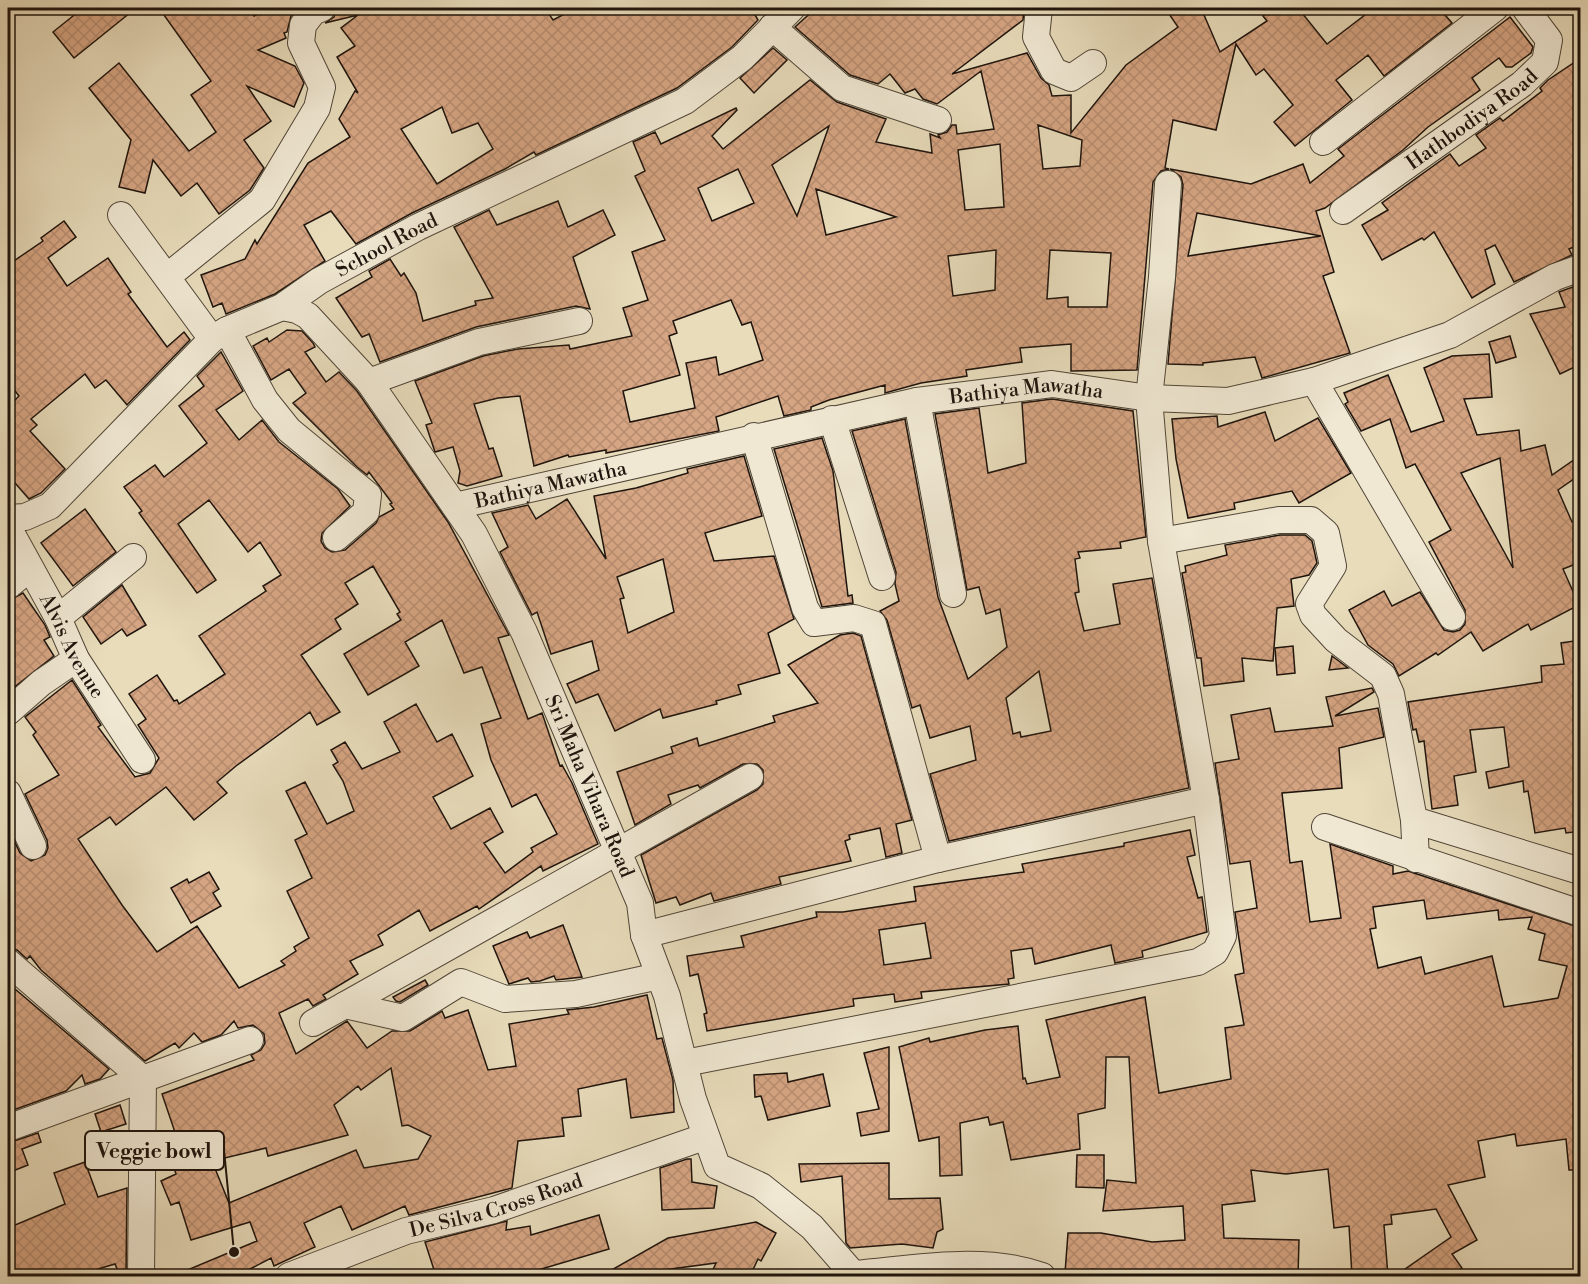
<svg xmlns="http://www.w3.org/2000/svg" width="1588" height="1284" viewBox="0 0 1588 1284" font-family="'Libre Bodoni',serif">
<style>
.building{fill:url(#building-cross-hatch);stroke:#1e140d;stroke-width:1.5;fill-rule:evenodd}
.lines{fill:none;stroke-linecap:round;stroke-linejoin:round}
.minor-casing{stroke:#504638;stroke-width:28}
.minor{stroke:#f0e8d3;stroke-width:26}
.labels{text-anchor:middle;stroke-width:5;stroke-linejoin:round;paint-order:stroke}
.street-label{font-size:20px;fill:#1e140d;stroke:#f0e8d3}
.leader{fill:none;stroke:#1e140d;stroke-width:2}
.callout-dot{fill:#1e140d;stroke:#f0e8d3;stroke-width:2}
.callout{fill:#f0e8d3;stroke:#1e140d;stroke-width:2}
.callout-label{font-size:21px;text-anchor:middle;font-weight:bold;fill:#1e140d}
</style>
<defs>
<pattern id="building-cross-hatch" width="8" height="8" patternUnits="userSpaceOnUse" patternTransform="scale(1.5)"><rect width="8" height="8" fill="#d6a583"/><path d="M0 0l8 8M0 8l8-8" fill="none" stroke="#b78d70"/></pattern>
</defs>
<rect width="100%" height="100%" fill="#e8dcbb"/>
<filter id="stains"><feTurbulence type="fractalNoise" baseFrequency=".00333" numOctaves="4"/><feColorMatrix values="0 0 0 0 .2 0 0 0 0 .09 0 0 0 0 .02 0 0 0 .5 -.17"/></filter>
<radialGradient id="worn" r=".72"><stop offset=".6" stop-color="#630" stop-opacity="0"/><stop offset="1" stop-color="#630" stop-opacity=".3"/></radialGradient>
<g class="building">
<path d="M83,8h53l-62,50 -21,-26z"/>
<path d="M159,8h91l4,8 17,-8h27l-7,8 -4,16 -3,1 2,5 -28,12 37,16 9,17 -10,24 -47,-21 24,35 -27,19 20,28 -14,22 -31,24 -22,-31 -16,13 -28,-36 -8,33 -26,-6 12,-47 -42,-52 30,-25 70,88 27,-19 -25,-37 20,-14z"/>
<path d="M337,8h26v3l4,-3h178l8,12 23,-12h175l7,12 -26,27 -55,41 -141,67 -2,-3 -29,17 -93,44 -56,31 -25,-33 -27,14 21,36 -50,33 -49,20 -4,-11 -9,4 -12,-32 44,-16 10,-19 2,4 51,-81 42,-26 -11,-18 16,-28 3,2 -21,-36 18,-11 -14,-18 17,-13 -33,8 9,-6zM442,107l10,26 26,-10 15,26 -56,35 -36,-55z"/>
<path d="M816,8h208l-1,12 -71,54 75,-21 14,25 8,7 3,11 19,-1v38l55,-68 52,-38 -13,-19h36l19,44 47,-31 -4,-5 10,-8h25l29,36 47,-36h65l13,15 -68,53 -16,-21 -32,25 16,20 -57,46 -21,-24 19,-17 -29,-36 -8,6 -20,-31 -20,86 -43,-10 -8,48 4,1 -8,2 -8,11 -16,188 -66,1v-27l-51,4 2,14 -56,8 1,6 -46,7 -36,10v-8l-56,15 -18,7v3l-27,6 -6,-20 -62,21 3,14 -113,22v-3l-37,7 -1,-2 -34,11 -14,-70 -22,2 -24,6 15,45 4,-1 9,28 -35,10 -9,-3 2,-12 -7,-24 -18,5 -9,-27 6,-2 -17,-42 68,-25 35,-7 51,-4 1,4 62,-13 -9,-28 25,-8 -16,-48 33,-12 -30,-64 10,-5 -12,-29 22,-10 6,12 75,-36 1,2 -25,26 11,13 87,-69 27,22 49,17 -10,23 56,11 -2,-19 10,4 -2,-3 9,-3 5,-7h4l1,9 37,-5 -13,-58 -44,33 -14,-5 -8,-10 -10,4 -15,-19 -12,10 -28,-9 -55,-48zM1038,125l44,15 -2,26 -37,3zM829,126l-16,46 -16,44 -25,-51zM1000,144l4,63 -39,3 -7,-60zM738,169l16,34 -42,18 -14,-33zM816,189l80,28 -70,18zM996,250l-1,40 -42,6 -5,-40zM1050,250l61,3 -4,54h-39v-10l-21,2zM731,300l11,25 9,-3 12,38 -44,15 -3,-18 -30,6 9,45 -65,14 -7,-31 57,-16 -11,-39 8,-3 -4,-12z"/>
<path d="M1510,17l23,30 -2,6 -19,14h-6l-7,-9 -27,20 8,12 -52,37 -25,23 -78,58 -9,3 18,61 -11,4 27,77 -88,25 -7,-21 -52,6v2l-35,-1 15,-179 -2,-8 -11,-8 81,15 52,-20 7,19 34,-27 -6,-7zM1197,213l124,23 -133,20z"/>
<path d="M773,48l14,12 -33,33 -14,-15z"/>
<path d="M1581,58v186l-12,5 3,6 -58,27 -19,-37 -10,5 10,34 -23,14 -38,-66 -10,8 -2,-2 -40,22 -20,-35 26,-15 -6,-7 68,-49 9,12 27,-18 -10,-13 24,-17 3,3 39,-30 -2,-3 8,-8z"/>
<path d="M558,201l10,26 35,-17 12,25 -42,22 17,52 -14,-3 -100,21 -96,35 -11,-28 -7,3 -26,-39 36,-21 -3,-6 21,-12 11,17 3,-3 12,20 7,28 53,-16 -1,-4 18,-3 -39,-71 35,-17 8,15z"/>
<path d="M64,221l12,16 -28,21 19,28 41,-28 23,34 -3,2 39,53 17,-15 6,8 -63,65 -21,-25 -11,8 -10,-14 -54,45 6,6 -7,6 35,38 -24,24 -12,6 -21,-24v-68l11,-11 -11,-14v-117l35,-24 -2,-3z"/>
<path d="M1581,284v80l-21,10 -30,-60 35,-7 -6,-15z"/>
<path d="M287,330l15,1 11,12 2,4 -10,5 21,30 13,-10 18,19 91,131 61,113 -11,3 30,81 14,-6 18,53 2,-1 10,18 26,61 -55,27 -2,-5 -62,43 -2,-3 -47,25 -11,-21 -41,25 5,10 -33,16 8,13 -35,21 3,4 -13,7 -5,-7 -29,14 17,41 51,-33 20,27 25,-17h18l32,-20 3,7 23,-8 20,60 28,-4 -7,-42 60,-10 -2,-4 27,-3 53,-12 10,44 5,-1 11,42 1,32 -43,6 -5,-39 -48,10 3,27 -19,2 2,18 -46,5 -6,47 -103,27 -4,-9 -53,24 -11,-24 -37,17 11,24 -41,19 -3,-8 -34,18h-64l84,-35 -7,-19 -59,18 -12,-38 -8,3 -10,-24 15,-7 -9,-26 12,-4 -17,-50 92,-34 -3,-5 10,-5 4,-7 -1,-9 -11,-9 -15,3 -4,-7 -13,14 -19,7 -8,-9 -15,15 -4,-5 -30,18 -104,-91 -11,-14 -3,3 -10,-9 -9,-3v-103l6,-4 6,13 11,8 14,-6 3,-7 -1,-8 -22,-46 34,-19 -26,-40 3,-3 -11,-15 47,-37 29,45 -3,2 37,50 15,-4 9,-15 -21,-33 8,-6 -17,-25 28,-19 17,26 3,-1 2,4 46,-30 -26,-38 67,-45 -3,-5 18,-11 -21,-33 -12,10 -39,-52 -31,24 38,56 -19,13 -58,-80 3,-2 -18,-24 31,-22 9,12 43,-34 -28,-37 25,-20 -7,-10 24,-24 22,39 -27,19 23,30 23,-20 17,22 59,47 12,17 -28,27 -1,8 4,7 7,4 13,-2 31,-27 3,-6 15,-8 -4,-5 2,-1 -23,-31 -2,3 -10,-8 -64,-64 13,-10 -17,-24 -18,11 -18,-34 14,-8 2,4zM373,566l27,46 -3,2 4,6 -57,34 24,41 51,-29 -14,-24 37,-22 22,53 18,-6 19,51 -20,6 10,36 21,47 24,-13 21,40 -26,14 2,4 -28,21 -21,-30 19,-11 -13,-24 -39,21 -18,-32 40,-21 -21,-42 -15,8 -21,-38 -32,18 16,30 -38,17 -17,-27 -14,8 7,12 -5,3 10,16 11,30 -27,13 -22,-42 -19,9 21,43 -12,6 17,38 -25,13 22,47 -15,9 2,4 -15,10 4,4 -46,23 -42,-62 -40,26 -35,-47 -44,-66 32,-22 6,8 50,-38 28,33 33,-27 -10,-11 19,-16 74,-54 7,13 23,-13 -39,-57 40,-26 -6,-10 23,-15 -13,-21zM391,1068l11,58 6,-1 23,11 -13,23 -54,9 -8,-18 -127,53 -17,-42 54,-13 2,8 80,-21 -14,-30 24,-19 3,4z"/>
<path d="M1510,336l6,21 -20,6 -7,-21z"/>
<path d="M1489,354l3,43 -28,2 13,36 42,-5 2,21 24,-6 7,30 29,-20v19l-23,16 14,32 9,-6v46l-18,7 16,36 -48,25 -3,-6 -45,27 -12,-19 -33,23 -2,-2 -37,23 -6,-12 -25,-19 -19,-35 35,-19 8,15 28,-14 24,38 9,2 7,-2 5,-6v-14l-36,-68 22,-12 -36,-66 -9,4 -16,-49 -29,12 -16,-27 3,-2 -4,-9 44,-18 23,57 33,-11 -20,-53 28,-12zM1500,458l13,110 -52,-95z"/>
<path d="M1052,399l81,12 13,126 -26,5 1,6 -43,4 2,6 -5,1 4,33 -4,1 9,38 36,-7 -7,-40 39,-6 37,210 -240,53 -19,-67 46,-14 -6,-34 -40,12 -10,-33 -8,3 -25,-88 -7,-9 19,-10 -4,-17 1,-12 -44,-141 53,-12 33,178 30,82 39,-32 -7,-38 -14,5 -7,-27 -12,3 -32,-176 44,-6 9,65 38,-10 -4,-60zM1039,671l12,60 -30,6 -1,-5 -7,2 -7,-36z"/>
<path d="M1265,412l10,29 43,-23 33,55 -52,30 -7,-12 -58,12 1,6 -47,9 -12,-59 -4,-40 45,-3 1,11z"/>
<path d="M822,438l11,33 15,125 4,-1 1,8 -31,4 -48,-158z"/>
<path d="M744,456l18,60 -57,17 9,28 60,-5 20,63 -26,14 12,40 -42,12 3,9 -25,7 1,3 -54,14 -3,-9 -45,22 -17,-37 -22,9 -9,-19 32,-14 -7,-29 -41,13 -14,-42 -5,3 -32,-63 8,-5 -16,-34 36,-8 8,14 31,-20 39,60 -12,-63 42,-8 52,-15 -1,-4zM663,559l11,53 -46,21 -8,-34 4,-1 -7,-21z"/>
<path d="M85,509l31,43 -43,34 -32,-43z"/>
<path d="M1280,535h25l7,6 5,22 -8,12 -18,4 3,27 -17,2 -4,53 -31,-3 2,23 -40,5 -3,-28h-4l-15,-85 4,-1 -1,-6 42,-11 -2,-10z"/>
<path d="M122,585l24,40 -19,11 -5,-7 -21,15 -18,-27z"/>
<path d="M23,593l22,32 5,12 -6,3 10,16 -46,36v-91z"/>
<path d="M853,633l8,3 51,184 -16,4 6,29 -16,4 -6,-29 -31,7 1,4 -5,2 6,20 -72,16 2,7 -67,17 -3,-8 -31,12 -4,-8 -20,6 -15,-48 116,-65 6,-6v-14l-6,-6h-14l-43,24 -2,-3 -30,10 3,9 -36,21 -18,-53 56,-19 -2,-6 26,-9 2,8 76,-24 -2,-6 45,-13 -30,-38 52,-30z"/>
<path d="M1581,640v191l-15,2 -1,-5 -30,5 -7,-42 -4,1 -1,-11 -34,7 -3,-16 23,-5 -5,-40 -34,3 6,42 -22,4 4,29 -26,4 -8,-68 -5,1 -3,-13 -3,1 -5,-28 134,-20 -1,-16 23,-2 -3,-21z"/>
<path d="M1293,646l2,27 -18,2 -2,-27z"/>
<path d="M1332,656l16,12 -19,2z"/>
<path d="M1372,688l2,4 -39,24 43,-8 6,29 -45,11 3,40 -60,5 8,70 12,-2 8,61 31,-4 -11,-74 63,22v8l15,-3 9,3 164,54v242h-12l-3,-31 -49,7 -2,-12 -37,7 7,36 -37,8 29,55 -25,14 10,14 -12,8h-55l56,-39 -15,-28 -45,6 1,9 -8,1 4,51h-36l-3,-50 -15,2 -6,-59 -42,5 -35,-4 4,31 -33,4 2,33 75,2 -1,36h-100v-2l-62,2 -44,-7 -1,6 -26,-2 3,-40h33l51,9 33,-2 -2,-34 -80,5 4,-31 29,3 -7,-126h-23l-1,51 -27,6 2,35 -69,11 -8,-38 -13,3 -2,-8 -28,6 2,52 -22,1 -1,-39 -20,4 -20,-94 30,-9 1,4 55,-12 33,-4 5,53 2,-1 2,6 33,-7 -14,-57 99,-23 14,96 72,-14 -6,-51 19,-3 -9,-50 9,-2 -9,-61 22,-4 -7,-47 -20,3 -15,-101 24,-4 -8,-44 39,-7 5,24 58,-6 -7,-29zM1424,900l3,19 71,-9 1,10 33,-3 -4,12 17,5 -6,26 28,6 -9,32 -54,9 -12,-51 -67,18 -4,-17 -43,11 -8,-39 6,-1 -3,-21z"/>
<path d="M1190,830l5,25 -8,2 11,41 4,-1 5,35 -65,19 1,6 -28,6 -4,-18 -76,19 -3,-16 -21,3 3,27 -6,1 1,5 -88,8 1,6 -27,4 -1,-8 -41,5 1,7 -147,25 -3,-17 3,-1 -9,-39 -8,2 -3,-20 57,-9 -3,-11 76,-19 -1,-5h27l73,-11 -2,-14 110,-15 -2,-8 102,-18v-3zM925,923l6,35 -47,7 -5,-35z"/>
<path d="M209,872l10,17 -6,4 8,13 -30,17 -20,-35 16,-9 2,4z"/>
<path d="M563,925l19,52 -26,3 -2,-4 -14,5 -9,1 -3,-4 -19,6 -16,-38 34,-14 3,6z"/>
<path d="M425,980l3,5 -28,17 -4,-1 -3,-4z"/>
<path d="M8,983l101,86 -9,10 -15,5 -3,-9 -16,16 -58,21z"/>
<path d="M889,1047v84l-28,5 -4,-23 22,-4 -15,-56z"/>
<path d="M787,1073l1,9 35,-8 7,32 -62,14 -7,-24 -6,1 -1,-22z"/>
<path d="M120,1105l6,19 -25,8 -6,-18z"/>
<path d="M38,1133l3,9 -19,7 6,16 -20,8v-30z"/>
<path d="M1077,1155h27v33l-28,-1z"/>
<path d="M687,1159h4l1,23 25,4 -3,22 -52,2 -2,-42z"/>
<path d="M85,1162l13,35 29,-9 -1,88h-6l-5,-12 -41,12h-66v-48l57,-24 -11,-31z"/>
<path d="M889,1163v36l51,-1 3,31 -6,3 -4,16 -31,-4 -52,4 -4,-5 -4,-67 -41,6 -2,-18z"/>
<path d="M599,1215l10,34 -81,24 1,3h-93l-11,-34 82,-21 -1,9 24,-4 1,9z"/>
<path d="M756,1222l20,11 -15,28 -3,-2 -8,17h-40l6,-13 -60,8v5h-55l67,-38z"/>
</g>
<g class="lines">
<defs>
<g id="minor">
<path d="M1039,8l-3,29 18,34 17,7 22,-15"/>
<path d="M772,27l70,61 96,32"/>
<path d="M1323,142l172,-134"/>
<path id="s1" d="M1343,211l179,-127 23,-22 4,-22 -24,-32"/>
<path d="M121,215l91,124"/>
<path d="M168,276l94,-76 55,-92 5,-21 -21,-44 2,-18 10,-13 9,-4"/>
<path id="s2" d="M282,307l15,3 11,6 61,66 105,152 50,98 116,271 4,32 23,61 26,103 24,67 44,20 51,41 43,49"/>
<path d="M227,330l38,70 24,30 79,65 -2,17 -30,26"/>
<path d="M1314,381l138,236"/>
<path d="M369,382l110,-40 100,-21"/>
<path d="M917,401l36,193"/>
<path d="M832,419l50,158"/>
<path d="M754,436l51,172 9,15 40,-5 19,6 65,235"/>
<path id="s3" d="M455,506l462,-105 135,-17 97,14 79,3 86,-20 136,-46 105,-58 25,-9"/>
<path id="s4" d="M8,518l17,-1 25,-11 162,-167 15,-9 55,-23 37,-26 99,-54 267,-126 57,-43 50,-50"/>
<path id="s5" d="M8,527l50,91 18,41 66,101"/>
<path d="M1161,541l118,-21h32l15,13 7,33 -24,38 4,11 23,25 47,36 8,18 23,126 2,39"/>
<path d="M8,586l22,-18"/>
<path d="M58,618l75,-61"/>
<path d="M8,712l33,-29 35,-24"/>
<path d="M8,793l25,53"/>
<path d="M1414,820l166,51"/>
<path d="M1325,827l255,86"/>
<path d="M644,935l294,-76 268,-59"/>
<path d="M8,962l135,117 -2,197"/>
<path d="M345,1005l58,13 58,-36 44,17 71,-5 83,-18"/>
<path d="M313,1023l437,-246"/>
<path d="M685,1063l513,-101 17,-10 8,-16 -17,-136 -45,-259 -12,-143 13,-121 6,-93"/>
<path d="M8,1128l242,-88"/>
<path d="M855,1274c59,-5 129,-19 187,2"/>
<path id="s6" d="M289,1276l117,-45 88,-21 210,-73"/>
</g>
</defs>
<use href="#minor" class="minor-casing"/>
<use href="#minor" class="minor"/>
</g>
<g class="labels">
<g class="street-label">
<text dy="7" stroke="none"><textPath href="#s1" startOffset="158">Hathbodiya Road</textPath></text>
<text dy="7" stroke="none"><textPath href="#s4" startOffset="476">School Road</textPath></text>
<text dy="7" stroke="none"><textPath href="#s3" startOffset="584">Bathiya Mawatha</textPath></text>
<text dy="7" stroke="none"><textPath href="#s3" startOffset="98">Bathiya Mawatha</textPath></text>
<text dy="7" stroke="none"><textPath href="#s5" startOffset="135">Alvis Avenue</textPath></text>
<text dy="7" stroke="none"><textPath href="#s2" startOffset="580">Sri Maha Vihara Road</textPath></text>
<text dy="7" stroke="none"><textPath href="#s6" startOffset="219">De Silva Cross Road</textPath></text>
</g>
</g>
<path class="leader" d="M234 1252L224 1150"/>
<circle class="callout-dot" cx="234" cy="1252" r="6"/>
<rect class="callout" x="85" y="1131" width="139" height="39" rx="6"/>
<g class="callout-label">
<text x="154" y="1158">Veggie bowl</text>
</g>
<rect width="1588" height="1284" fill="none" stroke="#e8dcbb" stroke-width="30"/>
<rect x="9" y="9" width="1570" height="1266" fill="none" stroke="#1e140d" stroke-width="3"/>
<rect x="15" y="15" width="1558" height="1254" fill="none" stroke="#1e140d" stroke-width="1.5"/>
<rect width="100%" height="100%" filter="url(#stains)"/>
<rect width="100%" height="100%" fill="url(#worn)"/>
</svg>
